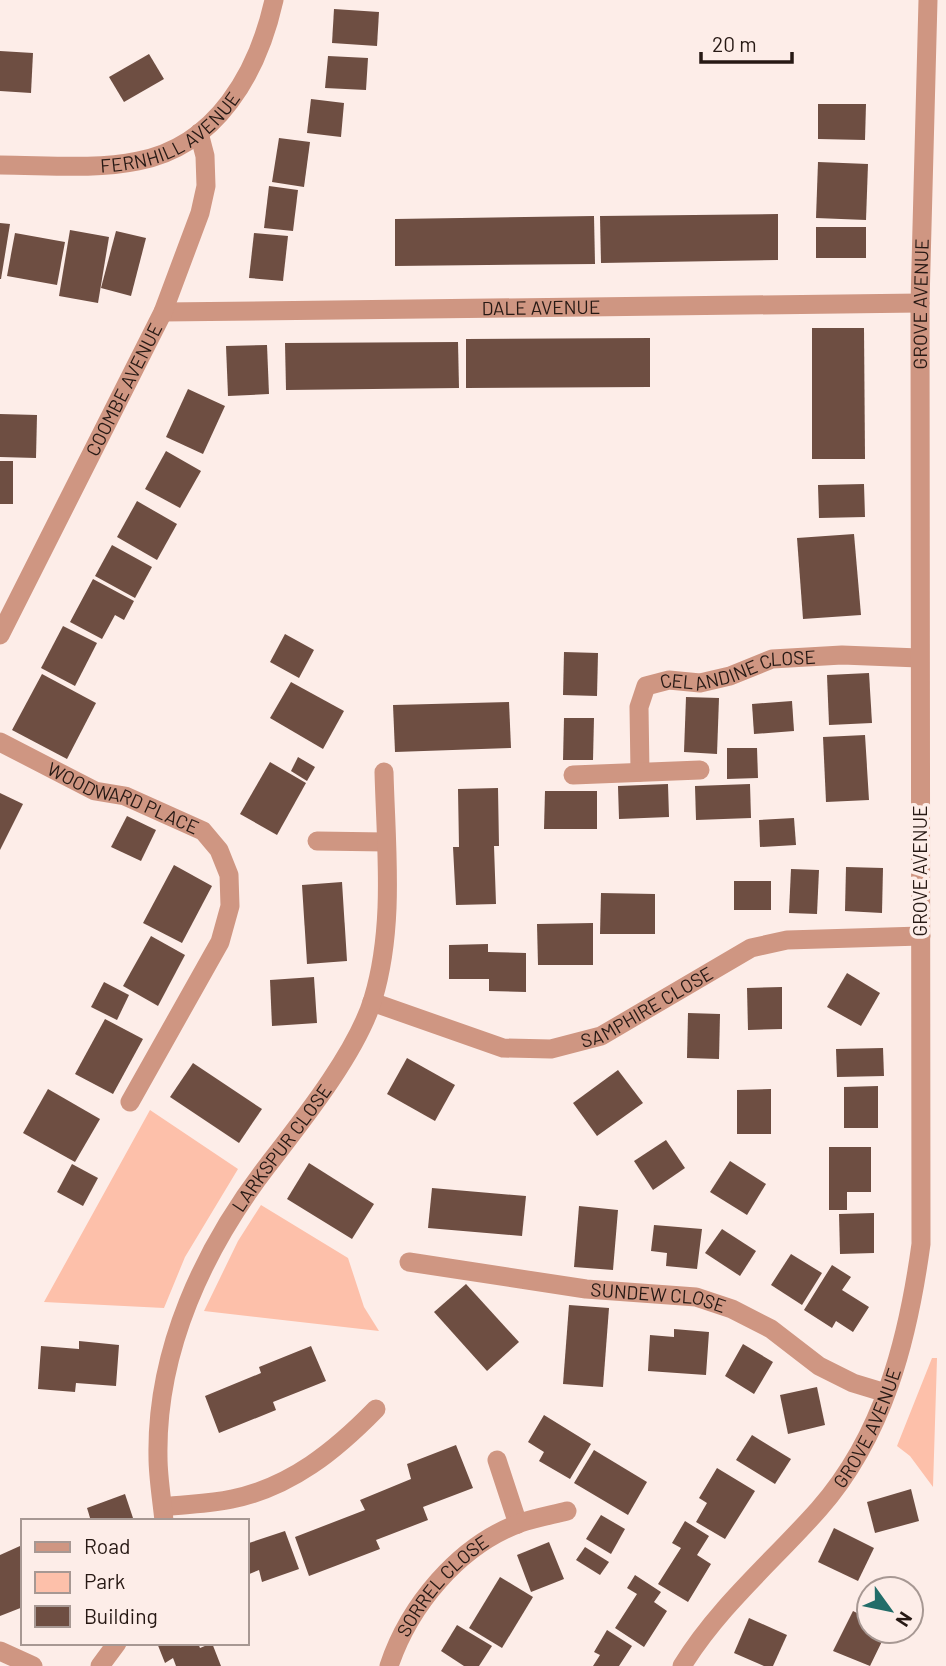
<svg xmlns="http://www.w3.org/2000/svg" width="946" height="1666" viewBox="0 0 946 1666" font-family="Barlow,sans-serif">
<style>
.green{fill:#fdc0aa}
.building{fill:#6e4e42}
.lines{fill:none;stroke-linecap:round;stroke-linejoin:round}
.minor{stroke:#cf9682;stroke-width:19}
.labels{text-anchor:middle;stroke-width:7;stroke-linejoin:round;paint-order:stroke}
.street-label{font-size:19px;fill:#271914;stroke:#fdede8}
</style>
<rect width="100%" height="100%" fill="#fdede8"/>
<g class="green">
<path d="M150,1110l88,59 -53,88 -21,51 -120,-6z"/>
<path d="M261,1205l87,53 16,49 15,24 -175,-20 34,-70z"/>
<path d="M932,1358h5l-4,129 -23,-31 -13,-10z"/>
</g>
<g class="building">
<path d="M334,9l45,3 -2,34 -45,-3z"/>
<path d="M0,51l33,2 -2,40 -31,-2z"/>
<path d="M149,54l15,25 -40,23 -15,-25z"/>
<path d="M328,56l40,2 -2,32 -41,-2z"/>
<path d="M311,99l33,4 -3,34 -34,-4z"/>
<path d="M818,104h48l-1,36 -47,-1z"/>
<path d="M279,138l31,4 -6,45 -32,-5z"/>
<path d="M818,162l50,2 -2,56 -50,-2z"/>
<path d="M269,186l29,4 -5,41 -29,-3z"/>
<path d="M778,214v46l-177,3 -1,-47z"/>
<path d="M594,216l1,48 -200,2v-47z"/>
<path d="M0,223l10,1 -9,55h-1z"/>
<rect x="816" y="227" width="50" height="31"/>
<path d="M70,230l39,7 -11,66 -39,-7z"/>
<path d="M116,231l30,7 -15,58 -30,-8z"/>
<path d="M15,233l50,9 -8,43 -50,-9z"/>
<path d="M254,233l34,3 -5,45 -34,-3z"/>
<path d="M812,328h52l1,131h-53z"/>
<path d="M650,338v49l-184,1v-49z"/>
<path d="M458,342l1,46 -173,2 -1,-47z"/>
<path d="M267,345l2,49 -41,2 -2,-50z"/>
<path d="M188,389l37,17 -22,48 -37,-17z"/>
<path d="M0,414l37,1 -1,43 -36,-1z"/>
<path d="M166,451l35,20 -21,37 -35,-19z"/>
<rect x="0" y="461" width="13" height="43"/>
<path d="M864,484l1,33 -46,1 -1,-33z"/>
<path d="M137,501l40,23 -20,36 -40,-23z"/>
<path d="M854,534l7,81 -58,4 -6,-81z"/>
<path d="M112,545l40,22 -17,31 -40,-22z"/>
<path d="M93,579l41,22 -10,19 -9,-5 -13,24 -32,-17z"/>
<path d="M63,626l34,17 -22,43 -34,-18z"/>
<path d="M285,634l29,16 -15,28 -29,-16z"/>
<path d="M564,652l34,1 -1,43 -34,-1z"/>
<path d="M869,673l3,50 -43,2 -2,-50z"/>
<path d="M42,674l54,29 -29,56 -55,-29z"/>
<path d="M291,682l53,29 -21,38 -53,-31z"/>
<path d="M686,697l33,1 -2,56 -33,-2z"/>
<path d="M792,701l2,30 -40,3 -2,-30z"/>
<path d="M509,702l2,46 -116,4 -2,-47z"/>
<path d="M564,718h30l-1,42h-30z"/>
<path d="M865,735l4,65 -43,2 -3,-65z"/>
<path d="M727,748h30l1,30 -31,1z"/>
<path d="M298,757l17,10 -8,14 -16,-10z"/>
<path d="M270,762l36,21 -29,52 -37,-21z"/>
<path d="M668,784l1,33 -50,2 -1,-33z"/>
<path d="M750,784l1,34 -55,2 -1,-34z"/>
<path d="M498,788l1,58h-5l2,58 -40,1 -3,-58h6l-1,-58z"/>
<path d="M545,791h52v38h-53z"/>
<path d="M0,793l23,11 -23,46z"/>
<path d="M127,816l29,14 -15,31 -30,-14z"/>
<path d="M794,818l2,27 -36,2 -1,-27z"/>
<path d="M174,865l38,21 -30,57 -39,-20z"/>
<path d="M846,867l37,1 -1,45 -37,-2z"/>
<path d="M791,869l28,1 -2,44 -28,-1z"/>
<rect x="734" y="881" width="37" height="29"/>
<path d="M342,882l5,79 -40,3 -5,-79z"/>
<path d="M601,893l54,1v40h-55z"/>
<path d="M593,923v42h-55l-1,-41z"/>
<path d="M151,936l34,19 -27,51 -35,-20z"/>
<path d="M488,944v8l38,1v39l-37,-1v-12h-40v-34z"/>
<path d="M847,973l33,20 -19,33 -34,-19z"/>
<path d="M314,977l3,46 -45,3 -2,-46z"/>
<path d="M104,982l25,13 -12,25 -26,-13z"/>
<path d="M782,987v42l-34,1 -1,-42z"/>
<path d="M688,1013l32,1 -1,45 -32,-1z"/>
<path d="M105,1019l38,20 -30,55 -38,-20z"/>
<path d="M883,1048l1,28 -47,1 -1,-28z"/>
<path d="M407,1058l48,27 -20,36 -48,-27z"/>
<path d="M193,1063l69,46 -23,34 -69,-46z"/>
<path d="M618,1070l25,33 -46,33 -24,-33z"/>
<path d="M878,1086v42h-34v-41z"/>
<path d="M48,1089l52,30 -25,43 -52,-29z"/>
<path d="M771,1089v45h-34v-44z"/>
<path d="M666,1140l19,28 -32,22 -19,-29z"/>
<path d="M829,1147h42v45h-24v18h-18z"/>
<path d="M730,1161l36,23 -19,31 -37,-23z"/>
<path d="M309,1163l65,41 -22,35 -65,-40z"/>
<path d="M72,1164l26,14 -15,28 -26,-14z"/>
<path d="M432,1188l94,8 -4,40 -94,-8z"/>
<path d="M579,1206l39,4 -5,60 -39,-3z"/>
<path d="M874,1213v40l-34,1 -1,-40z"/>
<path d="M654,1225l48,4 -5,40 -31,-3 1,-13 -16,-2z"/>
<path d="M722,1229l34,22 -16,25 -35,-23z"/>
<path d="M791,1254l31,19 -20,32 -31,-20z"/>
<path d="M832,1265l19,12 -9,13 27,17 -16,25 -17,-11 -4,7 -28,-18z"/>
<path d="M466,1284l53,58 -32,29 -53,-59z"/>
<path d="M569,1305l40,3 -6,79 -40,-3z"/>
<path d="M674,1329l35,3 -3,43 -58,-4 2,-36 24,2z"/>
<path d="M79,1341l40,4 -3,41 -40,-3 -1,9 -37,-3 3,-43 38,3z"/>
<path d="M743,1344l30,18 -19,32 -29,-18z"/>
<path d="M311,1346l15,35 -53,21 3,8 -57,23 -14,-37 56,-23 -2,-6z"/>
<path d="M817,1387l8,38 -37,9 -8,-39z"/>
<path d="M544,1415l47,29 -21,35 -31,-18 5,-9 -16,-10z"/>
<path d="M752,1435l39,24 -16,25 -39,-24z"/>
<path d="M456,1445l17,43 -50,19 5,13 -52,20 4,9 -71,27 -14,-39 70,-27 -5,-10 51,-21 -4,-15z"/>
<path d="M594,1450l53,32 -19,33 -54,-32z"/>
<path d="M717,1468l38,23 -30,48 -29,-17 11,-19 -8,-5z"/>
<path d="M911,1489l8,32 -44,12 -8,-31z"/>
<path d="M125,1494l9,27h-43l-4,-13z"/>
<path d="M601,1515l24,14 -14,25 -25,-15z"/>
<path d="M685,1521l24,15 -12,19 14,9 -23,38 -30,-18 23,-36 -9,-5z"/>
<path d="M834,1528l40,20 -16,33 -40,-19z"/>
<path d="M285,1531l14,38 -37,13 -3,-12 -12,5v-37l2,5z"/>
<path d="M549,1542l15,37 -33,13 -14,-37z"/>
<path d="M20,1546l3,61 -23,9v-61z"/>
<path d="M585,1547l24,15 -9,13 -24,-15z"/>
<path d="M635,1575l26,17 -7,10 13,9 -23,36 -29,-19 22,-34 -10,-6z"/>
<path d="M500,1577l33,20 -31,51 -33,-20z"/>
<path d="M853,1611l16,8v12h18l-17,35 -37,-15z"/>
<path d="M749,1618l38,17 -14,31h-9l-30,-13z"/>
<path d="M457,1625l35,21 -13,20h-15l-23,-15z"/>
<path d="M607,1630l25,16 -13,20h-26l7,-11 -6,-3z"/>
<path d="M157,1643h41l2,5 12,-5 9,23h-45l-3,-8 -8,5z"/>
</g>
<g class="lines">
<g class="minor">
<path id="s1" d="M0,165c45,0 94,5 138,-4 79,-15 120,-89 136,-161"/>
<path id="s2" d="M163,312l757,-9"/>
<path id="s3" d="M0,635l163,-323 37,-99 6,-27 -1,-30 -6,-23"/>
<path id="s4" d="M0,742l95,49 30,5 78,35 16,19 10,25 1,31 -10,36 -90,160"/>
<path id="s5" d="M640,772l-1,-65 7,-21 23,-6 31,3 30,-7 42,-17 70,-4 77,3"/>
<path d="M573,775l127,-5"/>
<path d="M317,841l69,1"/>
<path id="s6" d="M372,1002l131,46 48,1 50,-13 150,-88 36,-8 134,-4"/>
<path id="s7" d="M409,1262l177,27 110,8 36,12 39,20 48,37 34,17 33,10"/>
<path d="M497,1460l21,64"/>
<path d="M163,1507c23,-3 47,-3 69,-8 59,-12 104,-49 144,-90"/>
<path id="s8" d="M164,1521c-2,-21 -6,-43 -6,-64 -2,-107 46,-209 110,-292 34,-44 89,-113 105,-166 22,-73 13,-151 11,-227"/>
<path d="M0,1651l33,15"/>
<path d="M100,1666l17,-23"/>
<path id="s9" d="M389,1666c20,-60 69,-120 131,-143 15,-5 31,-8 47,-12"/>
<path id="s10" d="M682,1666c37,-60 90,-104 137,-157 65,-74 89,-170 102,-265l-1,-941 8,-303"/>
</g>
</g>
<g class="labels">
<g class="street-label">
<text dy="7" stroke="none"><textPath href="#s1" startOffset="180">FERNHILL AVENUE</textPath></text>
<text dy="7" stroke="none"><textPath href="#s10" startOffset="1437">GROVE AVENUE</textPath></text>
<text dy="7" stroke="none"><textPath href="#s2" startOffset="378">DALE AVENUE</textPath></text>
<text dy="7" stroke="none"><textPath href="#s3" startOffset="275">COOMBE AVENUE</textPath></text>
<text dy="7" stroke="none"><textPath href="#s5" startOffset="182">CELANDINE CLOSE</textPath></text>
<text dy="7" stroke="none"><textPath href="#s4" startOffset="136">WOODWARD PLACE</textPath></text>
<text transform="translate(920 871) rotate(-90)" y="7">GROVE AVENUE</text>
<text dy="7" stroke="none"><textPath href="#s6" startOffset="292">SAMPHIRE CLOSE</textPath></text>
<text dy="7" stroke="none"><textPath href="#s8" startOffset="404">LARKSPUR CLOSE</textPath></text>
<text dy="7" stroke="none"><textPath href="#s7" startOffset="252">SUNDEW CLOSE</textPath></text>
<text dy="7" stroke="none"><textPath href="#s10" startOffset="304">GROVE AVENUE</textPath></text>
<text dy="7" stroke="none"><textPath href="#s9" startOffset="98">SORREL CLOSE</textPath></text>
</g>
</g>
<rect x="21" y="1519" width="228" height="126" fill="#fdede8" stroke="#a79893" stroke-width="2"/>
<rect x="35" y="1542" width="35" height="10" fill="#cf9682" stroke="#a79893" stroke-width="2"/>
<text x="84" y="1554" font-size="21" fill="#271914">Road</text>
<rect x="35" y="1572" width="35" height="21" fill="#fdc0aa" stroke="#a79893" stroke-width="2"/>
<text x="84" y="1589" font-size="21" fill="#271914">Park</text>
<rect x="35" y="1606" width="35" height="21" fill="#6e4e42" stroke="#a79893" stroke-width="2"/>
<text x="84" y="1624" font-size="21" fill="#271914">Building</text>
<g transform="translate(890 1610) rotate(123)"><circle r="33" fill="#fdede8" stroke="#a79893" stroke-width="2"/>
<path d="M0-5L12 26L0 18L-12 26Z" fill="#226d69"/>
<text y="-10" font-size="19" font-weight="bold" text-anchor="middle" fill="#271914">N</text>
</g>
<path d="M701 52v10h91v-10" fill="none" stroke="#271914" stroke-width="3.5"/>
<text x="712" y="52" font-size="21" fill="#271914" stroke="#fdede8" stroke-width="5" paint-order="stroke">20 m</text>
</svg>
